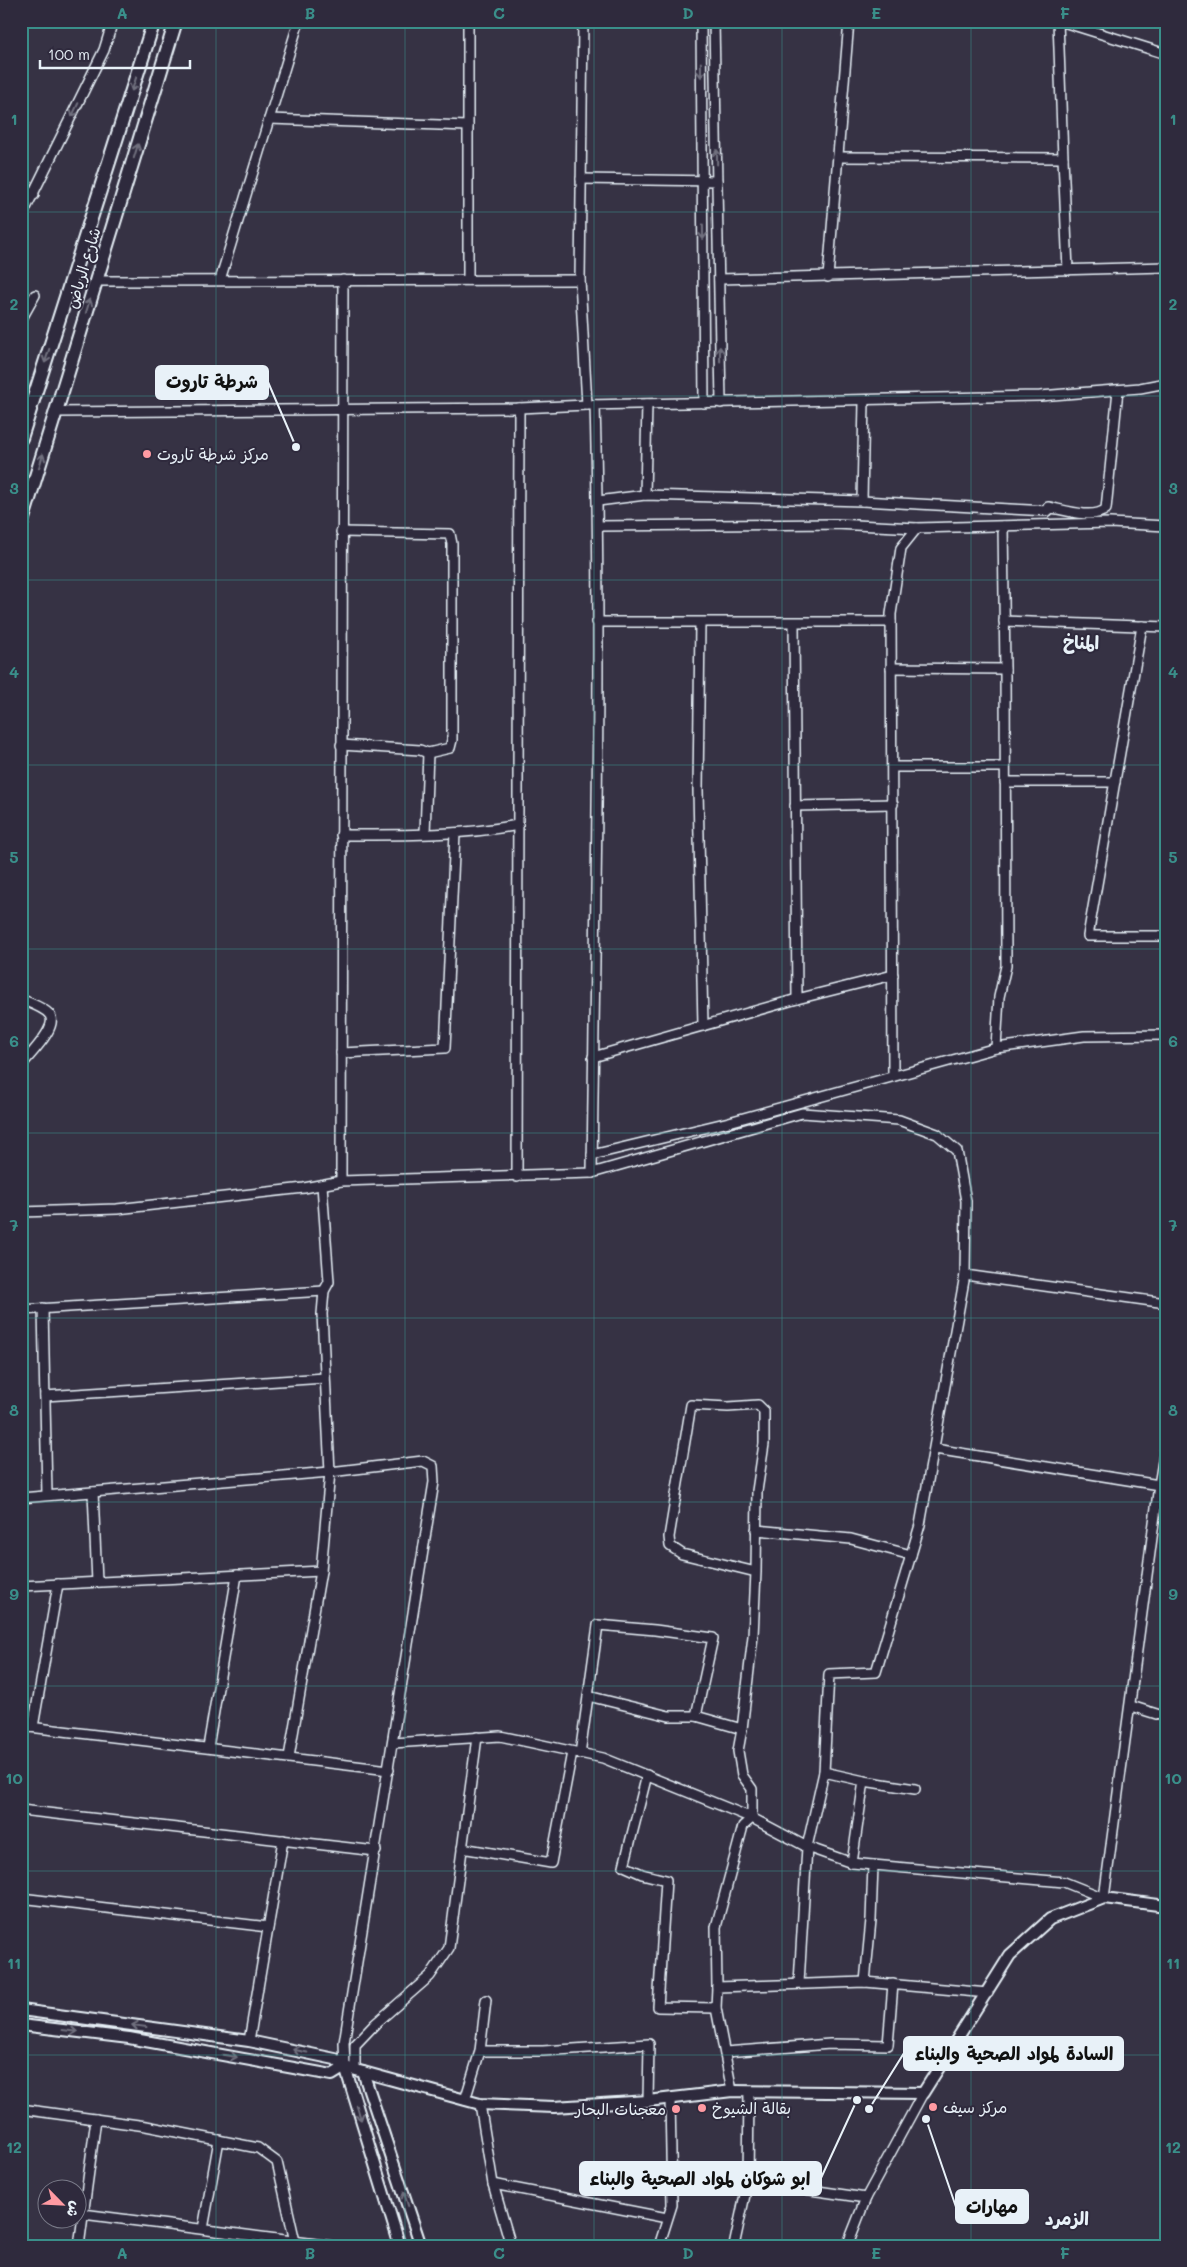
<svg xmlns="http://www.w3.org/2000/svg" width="1187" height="2267" viewBox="0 0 1187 2267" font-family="Mali,'Playpen Sans Arabic',sans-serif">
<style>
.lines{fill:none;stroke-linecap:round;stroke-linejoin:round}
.minor-casing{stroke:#e8f1f8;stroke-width:12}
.tertiary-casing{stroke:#e8f1f8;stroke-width:14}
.primary-casing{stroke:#e8f1f8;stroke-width:16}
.minor{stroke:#2f2a3d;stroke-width:9}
.tertiary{stroke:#2f2a3d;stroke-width:10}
.primary{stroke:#2f2a3d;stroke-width:12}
.oneway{stroke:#70707e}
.grid{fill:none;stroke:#3a8f8a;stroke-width:1;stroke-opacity:0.55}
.poi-dot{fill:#ff9aa2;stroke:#2f2a3d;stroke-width:2}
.labels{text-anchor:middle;stroke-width:4;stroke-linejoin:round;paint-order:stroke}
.street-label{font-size:16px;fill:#e8f1f8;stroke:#2f2a3d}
.poi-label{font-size:16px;fill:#e8f1f8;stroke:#2f2a3d;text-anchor:start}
.neighbourhood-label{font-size:18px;font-weight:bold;fill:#e8f1f8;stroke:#2f2a3d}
.leader{fill:none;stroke:#e8f1f8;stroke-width:2}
.callout-dot{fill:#e8f1f8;stroke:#2f2a3d;stroke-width:2}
.callout{fill:#e8f1f8;stroke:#e8f1f8;stroke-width:2}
.callout-label{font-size:18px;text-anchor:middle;font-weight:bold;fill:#111}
.neatline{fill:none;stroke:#3a8f8a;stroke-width:2}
.grid-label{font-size:16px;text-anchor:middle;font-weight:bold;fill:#3a8f8a}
</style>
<rect width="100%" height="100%" fill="#363244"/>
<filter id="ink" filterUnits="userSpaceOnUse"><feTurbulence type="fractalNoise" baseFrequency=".02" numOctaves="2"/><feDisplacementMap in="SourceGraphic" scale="10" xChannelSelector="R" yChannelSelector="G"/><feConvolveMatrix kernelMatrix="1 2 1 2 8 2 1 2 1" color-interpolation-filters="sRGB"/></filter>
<g filter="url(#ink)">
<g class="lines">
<defs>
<g id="minor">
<path d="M583,21l-3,259 7,125"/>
<path d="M701,21l3,382"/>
<path d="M714,21l7,382"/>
<path d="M1060,21l106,33"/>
<path d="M269,119l199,7"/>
<path d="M838,157l225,1 -5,-137"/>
<path d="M1063,158l5,112"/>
<path d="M581,179l136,2"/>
<path d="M21,188l13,7"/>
<path d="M21,218l83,-168 9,-29"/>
<path d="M828,277l21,-256"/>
<path d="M719,279l447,-12"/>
<path d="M220,280l79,-259"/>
<path d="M468,280v-259"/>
<path d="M96,281l484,-1"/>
<path d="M21,320l14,-25"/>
<path d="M56,412l463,-4 68,-3 453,-9 100,-8 26,-5"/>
<path d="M645,495l2,-91"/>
<path d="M598,501l47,-6 217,6 186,10v-4c16,3 45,13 58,2l12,-119"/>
<path d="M862,501l2,-100"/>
<path d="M598,526l237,-2 82,4 193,-5 56,3"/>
<path d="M1004,621l162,6"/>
<path d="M597,622h294"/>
<path d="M700,623l-2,167 5,236"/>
<path d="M794,623l3,376 96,-24"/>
<path d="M1142,626l-54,310h78"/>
<path d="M891,668l114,1 -2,-143"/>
<path d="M341,745l79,5 8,3 22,-5 2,-8v-196l-2,-10 -109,-2"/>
<path d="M893,767h112"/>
<path d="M1005,782h110"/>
<path d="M795,806l98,-2"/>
<path d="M425,833l3,-80"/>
<path d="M341,835c59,0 118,1 177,-10"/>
<path d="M21,999c8,4 22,8 28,15 11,12 -20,41 -28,52"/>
<path d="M996,1048l88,-12 82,-1"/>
<path d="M341,1053l104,-5 10,-215"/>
<path d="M593,1057l204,-58"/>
<path d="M893,1076l-2,-462 10,-66 16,-20"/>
<path d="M592,1155l137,-33 267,-74 3,-51 7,-31 -1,-297"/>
<path d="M592,1173c3,-256 10,-512 3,-768"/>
<path d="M517,1177l2,-769"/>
<path d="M341,1181l2,-901"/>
<path d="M21,1212l96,-3 187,-21 37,-7 251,-8 210,-60 97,7 38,14 20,17 9,50 -1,74 201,28"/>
<path d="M43,1308l4,187"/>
<path d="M21,1310l303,-19"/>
<path d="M45,1396l280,-18"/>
<path d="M935,1449l224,36"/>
<path d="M93,1492l4,90"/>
<path d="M21,1498l309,-26 93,-11 10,5 1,16 -90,561 1,24"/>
<path d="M756,1530l95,9 60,16"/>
<path d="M21,1586l300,-15"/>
<path d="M588,1696l81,20h27"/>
<path d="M1131,1706l35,11"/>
<path d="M21,1726l368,44"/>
<path d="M33,1727l25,-143"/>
<path d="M393,1743l107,-7 103,22 149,60v-29l-10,-14 -4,-24 4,-22"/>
<path d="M208,1747l29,-172"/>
<path d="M580,1754l18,-129 57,5 58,8 -17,78 46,13 11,-93 3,-64 1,-81 7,-47v-33l-6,-6 -30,2 -37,-2 -22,132 1,9 12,8 74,18"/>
<path d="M289,1757l32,-186 9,-99 -8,-158 2,-23 5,-9 -7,-97"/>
<path d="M647,1775l-23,91 18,8 24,6 -8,127 58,1"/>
<path d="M864,1781l51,8"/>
<path d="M21,1810l355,41"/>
<path d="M462,1848l89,15 21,-111"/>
<path d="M873,1865l191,17 40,16 55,-413 7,-42"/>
<path d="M21,1898l247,29"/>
<path d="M865,1982l6,-62 2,-55 -21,-2 12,-82 -40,-9 5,-98 47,-2 44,-147 45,-250"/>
<path d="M799,1983l8,-136 45,16"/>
<path d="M717,1987l-1,-60 27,-101 9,-8 55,29 17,-75"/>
<path d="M249,2041l34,-201"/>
<path d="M480,2051l6,-51"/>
<path d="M725,2052l105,-8 58,1 5,-61"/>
<path d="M355,2069v-24l20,-21 55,-48 19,-28 28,-211"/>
<path d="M732,2091l-16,-83 1,-21 148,-5 123,11"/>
<path d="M465,2100l15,-49h63l106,-7 -1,57"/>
<path d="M480,2104l13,80 18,62"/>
<path d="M21,2109l125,17 112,22 19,14 19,84"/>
<path d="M748,2181l118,17"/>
<path d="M493,2184l174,34"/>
<path d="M83,2214l249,32"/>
<path d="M203,2229l16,-89"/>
<path d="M79,2246l17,-127"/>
<path d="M659,2246l13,-41 -2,-106"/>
<path d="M734,2246l14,-65 1,-89"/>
<path d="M847,2246l19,-48 57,-105"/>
</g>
<g id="tertiary">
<path d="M21,2010l228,31 86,18 10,8 135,37 74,3 94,-6 84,-10 191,2 87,-138 40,-36 54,-21 62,8"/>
<path d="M21,2025l108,13 203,37 13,-8"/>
<path d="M345,2067l55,179"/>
<path d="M363,2072l58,174"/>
</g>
<g id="primary">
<path d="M21,438l133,-417"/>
<path d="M21,525l155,-504"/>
</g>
</defs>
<use href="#minor" class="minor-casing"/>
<use href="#tertiary" class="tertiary-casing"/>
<use href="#primary" class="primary-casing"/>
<use href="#minor" class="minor"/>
<use href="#tertiary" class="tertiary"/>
<use href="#primary" class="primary"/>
</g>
<defs><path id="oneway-shaft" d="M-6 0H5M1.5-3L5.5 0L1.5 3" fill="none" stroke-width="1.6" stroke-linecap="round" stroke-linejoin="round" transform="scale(1.25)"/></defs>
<g class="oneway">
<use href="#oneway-shaft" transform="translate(701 70) rotate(89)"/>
<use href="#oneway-shaft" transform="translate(134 84) rotate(108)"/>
<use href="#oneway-shaft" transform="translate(75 110) rotate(116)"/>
<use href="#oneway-shaft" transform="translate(136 151) rotate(-73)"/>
<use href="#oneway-shaft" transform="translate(717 157) rotate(-91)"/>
<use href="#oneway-shaft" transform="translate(703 232) rotate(89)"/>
<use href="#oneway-shaft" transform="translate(88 306) rotate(-73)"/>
<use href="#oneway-shaft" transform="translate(720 354) rotate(-91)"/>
<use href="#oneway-shaft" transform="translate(47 356) rotate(108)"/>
<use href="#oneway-shaft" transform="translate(41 461) rotate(-73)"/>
<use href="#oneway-shaft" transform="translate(139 2026) rotate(-172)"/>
<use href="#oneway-shaft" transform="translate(70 2031) rotate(7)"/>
<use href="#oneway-shaft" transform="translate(300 2051) rotate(-168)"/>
<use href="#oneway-shaft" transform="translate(230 2056) rotate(10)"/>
<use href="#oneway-shaft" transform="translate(359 2113) rotate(73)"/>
<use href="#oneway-shaft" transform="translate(406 2199) rotate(-108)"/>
</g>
</g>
<path class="grid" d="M216,21v2225M405,21v2225M594,21v2225M782,21v2225M971,21v2225M21,212h1145M21,396h1145M21,580h1145M21,765h1145M21,949h1145M21,1133h1145M21,1318h1145M21,1502h1145M21,1686h1145M21,1871h1145M21,2055h1145"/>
<g class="poi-dot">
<circle cx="147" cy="454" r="5"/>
<circle cx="933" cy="2107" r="5"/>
<circle cx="702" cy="2108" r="5"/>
<circle cx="676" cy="2109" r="5"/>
</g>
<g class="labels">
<g class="street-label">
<text transform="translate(83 268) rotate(-73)" y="6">شارع الرياض</text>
</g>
<g class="poi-label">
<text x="157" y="460">مركز شرطة تاروت</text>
<text x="943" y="2113">مركز سيف</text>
<text x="712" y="2114">بقالة الشيوخ</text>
<text x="666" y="2115" text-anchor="end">معجنات البحار</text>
</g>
<g class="neighbourhood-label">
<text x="1081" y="649">المناخ</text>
<text x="1067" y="2225">الزمرد</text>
</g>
</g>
<path class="leader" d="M296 447L268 382M869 2109L904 2053M857 2100L821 2178M926 2119L956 2207"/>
<g class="callout-dot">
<circle cx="296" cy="447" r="5"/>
<circle cx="869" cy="2109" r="5"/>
<circle cx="857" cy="2100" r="5"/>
<circle cx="926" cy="2119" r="5"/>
</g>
<g class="callout">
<rect x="156" y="366" width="112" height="33" rx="5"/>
<rect x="904" y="2037" width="219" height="33" rx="5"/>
<rect x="580" y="2162" width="241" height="33" rx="5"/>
<rect x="956" y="2190" width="72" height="33" rx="5"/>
</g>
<g class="callout-label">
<text x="212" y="388">شرطة تاروت</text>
<text x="1014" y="2060">السادة لمواد الصحية والبناء</text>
<text x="700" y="2185">ابو شوكان لمواد الصحية والبناء</text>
<text x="992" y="2213">مهارات</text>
</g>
<rect width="1187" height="2267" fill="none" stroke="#2f2a3d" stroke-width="55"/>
<g transform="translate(62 2204) rotate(114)"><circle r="24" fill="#2f2a3d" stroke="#797a88"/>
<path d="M0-4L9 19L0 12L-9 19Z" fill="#ff9aa2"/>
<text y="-8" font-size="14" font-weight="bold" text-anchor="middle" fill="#e8f1f8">ش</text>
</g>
<path d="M40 60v8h150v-8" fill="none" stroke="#e8f1f8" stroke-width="2.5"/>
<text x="48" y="60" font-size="15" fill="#e8f1f8" stroke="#2f2a3d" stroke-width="4" paint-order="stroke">100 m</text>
<rect x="28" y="28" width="1132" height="2212" class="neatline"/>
<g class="grid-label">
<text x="122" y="19">A</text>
<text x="310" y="19">B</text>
<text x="499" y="19">C</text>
<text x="688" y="19">D</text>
<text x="876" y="19">E</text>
<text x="1065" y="19">F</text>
<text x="14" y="125">1</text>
<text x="1173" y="125">1</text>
<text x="14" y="310">2</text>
<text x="1173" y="310">2</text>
<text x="14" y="494">3</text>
<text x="1173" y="494">3</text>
<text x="14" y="678">4</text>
<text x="1173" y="678">4</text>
<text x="14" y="863">5</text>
<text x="1173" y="863">5</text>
<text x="14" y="1047">6</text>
<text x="1173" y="1047">6</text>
<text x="14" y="1231">7</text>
<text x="1173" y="1231">7</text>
<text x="14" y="1416">8</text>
<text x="1173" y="1416">8</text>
<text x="14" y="1600">9</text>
<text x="1173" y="1600">9</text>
<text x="14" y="1784">10</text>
<text x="1173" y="1784">10</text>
<text x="14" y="1969">11</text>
<text x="1173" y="1969">11</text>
<text x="14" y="2153">12</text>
<text x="1173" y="2153">12</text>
<text x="122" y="2259">A</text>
<text x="310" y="2259">B</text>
<text x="499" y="2259">C</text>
<text x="688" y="2259">D</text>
<text x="876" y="2259">E</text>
<text x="1065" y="2259">F</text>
</g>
</svg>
